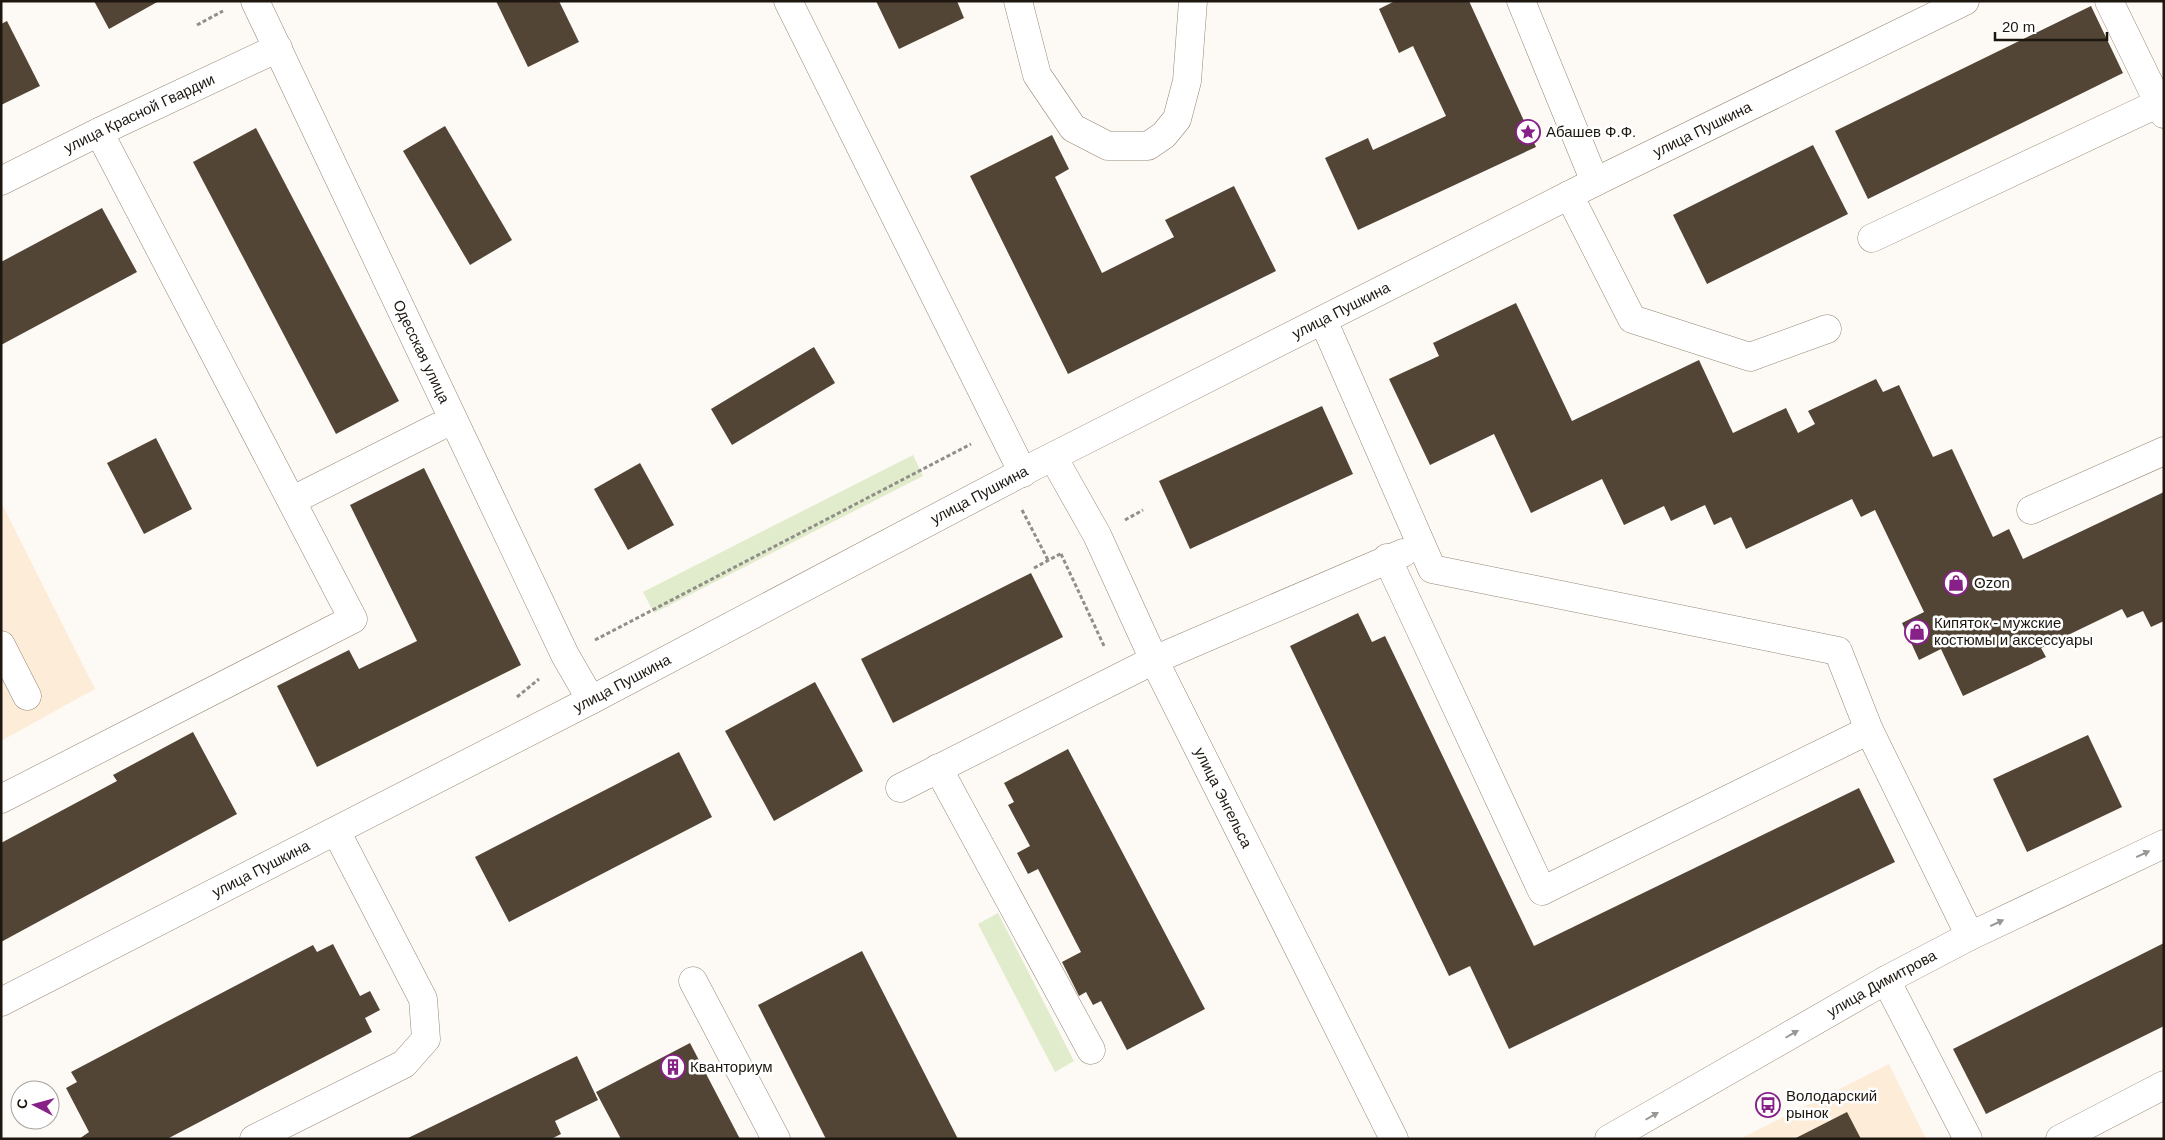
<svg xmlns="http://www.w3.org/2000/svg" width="2165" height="1140" viewBox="0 0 2165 1140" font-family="Arial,sans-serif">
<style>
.built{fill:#fdecd8}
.green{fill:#e1eccc}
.building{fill:#524536}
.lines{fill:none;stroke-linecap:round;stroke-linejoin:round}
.minor-casing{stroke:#958675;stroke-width:29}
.major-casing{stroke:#958675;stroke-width:29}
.path{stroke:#918d87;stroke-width:3;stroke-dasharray:4 2.5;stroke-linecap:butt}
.minor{stroke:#fff;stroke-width:28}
.major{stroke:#fff;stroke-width:28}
.oneway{fill:#999793}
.labels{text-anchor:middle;stroke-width:5;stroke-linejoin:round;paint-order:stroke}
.street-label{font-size:15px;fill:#1d1710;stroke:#fff}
.poi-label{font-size:15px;fill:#1d1710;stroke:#fff;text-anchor:start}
</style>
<rect width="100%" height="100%" fill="#fdfaf6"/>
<g class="built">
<path d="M1,502l94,187 -94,52z"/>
<path d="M1889,1064l37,75h-186z"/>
</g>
<g class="green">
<path d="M913,455l10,21 -269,137 -11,-21z"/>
<path d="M998,913l76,148 -19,11 -77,-148z"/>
</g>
<g class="building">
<path d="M94,1h65l-50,28z"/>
<path d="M496,1h63l20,41 -51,25z"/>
<path d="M876,1h81l7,17 -65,31z"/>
<path d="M1395,1h74l67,146 -178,83 -33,-72 43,-20 5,12 73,-34 -33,-70 -14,7 -20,-44z"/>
<path d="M2091,6l32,67 -255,126 -33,-68z"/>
<path d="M7,21l33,65 -39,19v-81z"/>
<path d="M445,126l67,114 -42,25 -67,-114z"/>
<path d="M256,128l143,273 -63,33 -143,-272z"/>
<path d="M1052,135l17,34 -14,8 47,96 72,-36 -9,-17 69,-34 42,85 -208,103 -98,-198z"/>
<path d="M1813,145l35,69 -141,70 -34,-69z"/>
<path d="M102,208l35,64 -136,73v-83z"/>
<path d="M1516,303l56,118 127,-61 34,73 53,-25 12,25 17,-9 -7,-13 68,-32 7,13 16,-7 34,72 19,-8 41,88 16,-8 14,30 141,-67v129l-13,6 -8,-16 -16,7 -5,-9 -81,39 5,9 -83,39 -22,-47 -22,11 -17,-37 22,-11 -49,-102 -14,7 -9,-18 -106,50 -15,-32 -17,8 -9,-20 -34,16 -7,-15 -40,19 -22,-46 -71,34 -37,-79 -64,31 -41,-86 50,-23 -6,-13z"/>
<path d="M814,347l21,36 -103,62 -21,-36z"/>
<path d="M1322,406l31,68 -163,75 -31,-68z"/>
<path d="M156,438l36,71 -48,25 -37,-71z"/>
<path d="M640,463l34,62 -46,25 -34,-61z"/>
<path d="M424,468l97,197 -204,102 -40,-81 72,-36 10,19 58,-28 -67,-136z"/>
<path d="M1031,573l32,64 -170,86 -32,-64z"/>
<path d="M1358,613l14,29 13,-6 149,310 325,-158 36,74 -386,187 -39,-83 -21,10 -159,-330z"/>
<path d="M815,682l48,89 -89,50 -49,-90z"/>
<path d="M193,732l44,82 -236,128v-99l116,-62 -4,-6z"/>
<path d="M2088,735l34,72 -95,45 -34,-73z"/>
<path d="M1068,749l137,260 -78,41 -26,-49 -8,4 -7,-13 -7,4 -17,-34 19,-10 -43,-83 -10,5 -11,-21 13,-7 -22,-41 6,-3 -10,-19z"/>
<path d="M679,752l33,65 -203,105 -34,-65z"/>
<path d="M2164,943v83l-178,88 -33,-65z"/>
<path d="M333,944l27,52 10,-5 10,19 -15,8 7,14 -205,107h-88l10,-7 -23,-44 11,-6 -6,-10 242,-127 4,7z"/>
<path d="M862,951l96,188h-132l-68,-134z"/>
<path d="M690,1043l50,96h-119l-25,-47z"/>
<path d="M577,1056l21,44 -43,21 6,13 -10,5h-145z"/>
<path d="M1847,1112l14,27h-67z"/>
</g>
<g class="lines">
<defs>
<g id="minor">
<path id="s1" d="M255,1l310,654 26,45"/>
<path d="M788,1l235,472"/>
<path d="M1018,1l19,74 36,53 35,18h40l16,-11 13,-16 10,-38 6,-80"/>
<path d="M1521,1l74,181"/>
<path d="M2109,1l55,113"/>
<path id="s2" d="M1,181l98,-49 179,-84"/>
<path d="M1569,195l63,124 118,38 77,-28"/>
<path d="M1872,238l287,-135"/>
<path d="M1323,320l109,249 406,82 31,79 101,206"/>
<path id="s3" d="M1053,457l44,78 57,125 240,479"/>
<path d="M293,500l145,-73"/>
<path d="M2031,510l133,-59"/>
<path d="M1387,558l155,333 327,-161"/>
<path d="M1,645l26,51"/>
<path d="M938,768l153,282"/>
<path d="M900,788l254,-128 249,-107"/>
<path d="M1,799l352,-180 -254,-487"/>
<path d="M1886,980l82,159"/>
<path d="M693,981l83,158"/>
<path d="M254,1139l150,-75 22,-25 -3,-40 -87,-168"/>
<path d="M2060,1139l104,-54"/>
</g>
<g id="major">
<path id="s4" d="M1,1002l590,-302 447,-236 557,-282 370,-181"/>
<path id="s5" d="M1609,1139l277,-159 84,-44 194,-92"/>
</g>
</defs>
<use href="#minor" class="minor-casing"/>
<use href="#major" class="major-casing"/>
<g class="path">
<path d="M197,25l26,-14"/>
<path d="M1022,510l26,50"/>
<path d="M1125,520l18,-10"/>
<path d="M1061,554l44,94"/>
<path d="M1034,568l28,-15"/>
<path d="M595,640l376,-196"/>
<path d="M517,697l22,-18"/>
</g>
<use href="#minor" class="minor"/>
<use href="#major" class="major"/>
</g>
<defs><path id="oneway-solid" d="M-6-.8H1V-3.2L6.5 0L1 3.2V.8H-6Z" transform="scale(1.25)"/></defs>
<g class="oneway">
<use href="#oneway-solid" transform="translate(2143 854) rotate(-25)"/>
<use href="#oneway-solid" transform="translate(1997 923) rotate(-25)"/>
<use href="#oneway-solid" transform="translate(1792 1034) rotate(-30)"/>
<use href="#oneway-solid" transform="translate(1652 1116) rotate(-30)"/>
</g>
<defs>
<symbol id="sight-ring" viewBox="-11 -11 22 22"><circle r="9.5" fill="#fff" stroke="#872087" stroke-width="1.5"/><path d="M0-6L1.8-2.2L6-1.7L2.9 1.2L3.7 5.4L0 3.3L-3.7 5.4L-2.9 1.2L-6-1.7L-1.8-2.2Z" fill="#872087"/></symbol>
<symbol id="shop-ring" viewBox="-11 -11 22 22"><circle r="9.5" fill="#fff" stroke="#872087" stroke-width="1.5"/><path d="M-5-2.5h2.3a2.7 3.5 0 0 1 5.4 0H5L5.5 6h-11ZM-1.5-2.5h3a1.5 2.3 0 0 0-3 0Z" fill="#872087"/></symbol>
<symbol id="building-ring" viewBox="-11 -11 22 22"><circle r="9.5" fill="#fff" stroke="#872087" stroke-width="1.5"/><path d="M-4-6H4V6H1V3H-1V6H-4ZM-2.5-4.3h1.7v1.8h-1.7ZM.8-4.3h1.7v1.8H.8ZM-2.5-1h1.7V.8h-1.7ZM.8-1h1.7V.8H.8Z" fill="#872087"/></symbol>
<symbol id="bus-ring" viewBox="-11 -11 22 22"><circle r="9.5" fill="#fff" stroke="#872087" stroke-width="1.5"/><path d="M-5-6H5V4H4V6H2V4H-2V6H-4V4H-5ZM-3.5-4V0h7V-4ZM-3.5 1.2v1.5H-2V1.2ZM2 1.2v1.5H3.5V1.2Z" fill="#872087"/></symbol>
</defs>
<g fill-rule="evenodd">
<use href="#sight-ring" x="1514" y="118" width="28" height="28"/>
<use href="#shop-ring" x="1942" y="569" width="28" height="28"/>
<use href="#shop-ring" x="1903" y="618" width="28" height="28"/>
<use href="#building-ring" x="659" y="1053" width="28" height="28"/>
<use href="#bus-ring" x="1754" y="1091" width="28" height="28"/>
</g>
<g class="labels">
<g class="street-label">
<text dy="5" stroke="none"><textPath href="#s2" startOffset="154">улица Красной Гвардии</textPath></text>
<text dy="5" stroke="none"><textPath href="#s4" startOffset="1912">улица Пушкина</textPath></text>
<text dy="5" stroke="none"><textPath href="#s4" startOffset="1508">улица Пушкина</textPath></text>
<text dy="5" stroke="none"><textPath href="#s1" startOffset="388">Одесская улица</textPath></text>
<text dy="5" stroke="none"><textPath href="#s4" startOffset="1102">улица Пушкина</textPath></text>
<text dy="5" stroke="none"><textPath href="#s4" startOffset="698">улица Пушкина</textPath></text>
<text dy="5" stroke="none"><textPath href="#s3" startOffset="381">улица Энгельса</textPath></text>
<text dy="5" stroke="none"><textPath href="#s4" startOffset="292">улица Пушкина</textPath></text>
<text dy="5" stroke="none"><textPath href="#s5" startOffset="314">улица Димитрова</textPath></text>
</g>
<g class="poi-label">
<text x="1546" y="137">Абашев Ф.Ф.</text>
<text x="1974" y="588">Ozon</text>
<text x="1934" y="628">Кипяток - мужские<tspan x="1934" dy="17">костюмы и аксессуары</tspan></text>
<text x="690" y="1072">Кванториум</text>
<text x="1786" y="1101">Володарский<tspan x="1786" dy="17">рынок</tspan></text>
</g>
</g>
<rect width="2165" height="1140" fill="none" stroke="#1d1710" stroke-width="5"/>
<g transform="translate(35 1105) rotate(276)"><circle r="24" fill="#ffffff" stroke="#a5a29f"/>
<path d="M0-4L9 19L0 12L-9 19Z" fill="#872087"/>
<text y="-8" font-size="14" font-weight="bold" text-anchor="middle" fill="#1d1710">С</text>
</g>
<path d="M1995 32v8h112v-8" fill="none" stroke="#1d1710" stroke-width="2.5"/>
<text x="2002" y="32" font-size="15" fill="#1d1710" stroke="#ffffff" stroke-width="4" paint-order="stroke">20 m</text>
</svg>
